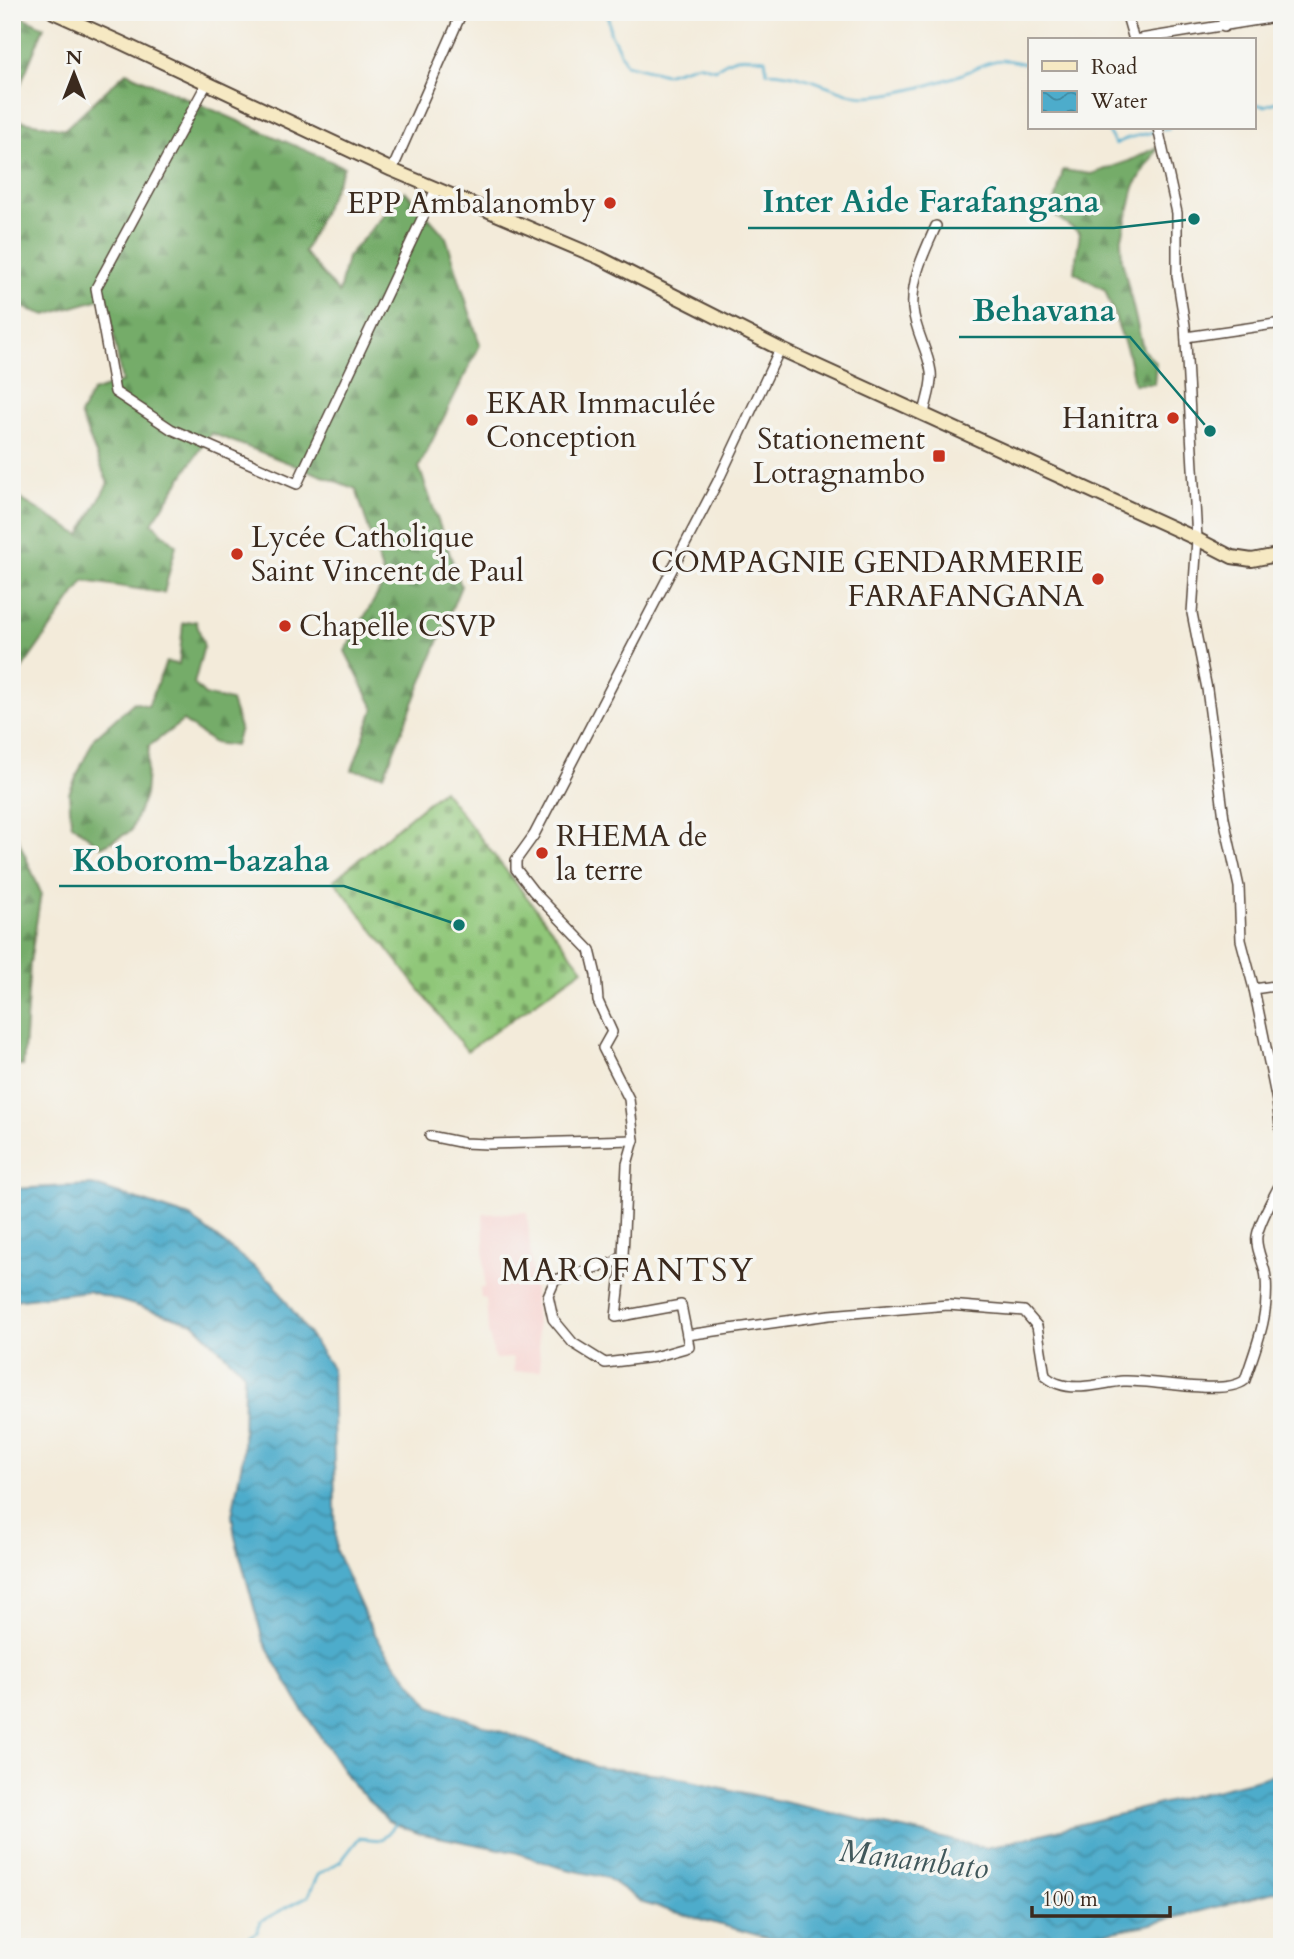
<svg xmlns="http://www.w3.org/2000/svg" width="1294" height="1959" viewBox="0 0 1294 1959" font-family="Cardo,serif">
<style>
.built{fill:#f7d0cd}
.forest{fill:url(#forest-firs);stroke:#586b44;stroke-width:2}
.cemetery{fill:url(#cemetery-stones);stroke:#66784c;stroke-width:2}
.water{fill:url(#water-waves);stroke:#446b74;stroke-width:2}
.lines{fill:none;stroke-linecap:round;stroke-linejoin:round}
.stream{stroke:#4daccb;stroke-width:2.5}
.street-casing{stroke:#57473a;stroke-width:12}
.secondary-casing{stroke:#57473a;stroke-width:16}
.street{stroke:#fff;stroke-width:9}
.secondary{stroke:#f6e9c3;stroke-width:12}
.poi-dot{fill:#c8321e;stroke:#f6f6f2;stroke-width:2.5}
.labels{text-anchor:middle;stroke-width:7;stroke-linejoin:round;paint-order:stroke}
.poi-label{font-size:30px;fill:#3b2a1e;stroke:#f6f6f2;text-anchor:end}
.neighbourhood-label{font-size:32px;letter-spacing:2px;fill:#3b2a1e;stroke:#f6f6f2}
.water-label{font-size:32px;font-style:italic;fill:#41585b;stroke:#f6f6f2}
.leader{fill:none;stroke:#0f766e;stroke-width:2.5}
.callout-dot{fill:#0f766e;stroke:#f6f6f2;stroke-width:2.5}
.callout-label{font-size:32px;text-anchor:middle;font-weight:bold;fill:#0f766e;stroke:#f6f6f2;stroke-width:7;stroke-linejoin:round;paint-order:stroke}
</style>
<defs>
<pattern id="forest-firs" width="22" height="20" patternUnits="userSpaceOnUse" patternTransform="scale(1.75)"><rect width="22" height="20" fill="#74ac69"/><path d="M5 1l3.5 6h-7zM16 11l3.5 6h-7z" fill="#608c56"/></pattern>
<pattern id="cemetery-stones" width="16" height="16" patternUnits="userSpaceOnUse" patternTransform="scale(1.75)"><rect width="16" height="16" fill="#90c779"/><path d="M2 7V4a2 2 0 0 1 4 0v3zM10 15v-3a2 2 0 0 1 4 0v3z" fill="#77a263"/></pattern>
<pattern id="water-waves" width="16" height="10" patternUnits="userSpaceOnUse" patternTransform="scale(1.75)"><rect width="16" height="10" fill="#4daccb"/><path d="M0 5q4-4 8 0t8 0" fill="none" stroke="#418ca4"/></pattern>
</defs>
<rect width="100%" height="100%" fill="#f6f6f2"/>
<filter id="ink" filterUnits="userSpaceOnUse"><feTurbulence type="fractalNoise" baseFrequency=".0143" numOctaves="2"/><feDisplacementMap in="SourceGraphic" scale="14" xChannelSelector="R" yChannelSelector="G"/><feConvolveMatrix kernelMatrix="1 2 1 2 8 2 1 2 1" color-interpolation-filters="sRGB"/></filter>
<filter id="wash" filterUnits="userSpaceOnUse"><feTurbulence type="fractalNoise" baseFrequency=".00686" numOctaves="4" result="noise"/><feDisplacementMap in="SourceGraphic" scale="28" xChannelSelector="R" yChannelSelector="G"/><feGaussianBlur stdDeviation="1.57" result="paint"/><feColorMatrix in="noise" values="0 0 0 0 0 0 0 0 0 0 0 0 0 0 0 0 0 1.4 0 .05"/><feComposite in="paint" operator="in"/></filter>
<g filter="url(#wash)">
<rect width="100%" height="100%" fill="#f3ebda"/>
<path class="built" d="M527,1212l14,158 -27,2 -1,-14 -18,1 -7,-28 -2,-32 -5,-1 -1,-10h5l-2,-74z"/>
<g class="forest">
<path d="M12,12l32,15 -32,78z"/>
<path d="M126,72l218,95 -40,85 35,41 8,-36 58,-66 41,46 34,108 -61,122 42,119 -77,189 -32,-5 22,-62 -29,-57 40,-70 -29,-92 -145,-56 -59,90 24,22 -12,48 -80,-12 -72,102v-189l68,41 28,-52 -28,-68 12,-23 30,-10 -15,-85 -61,18 -34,-11v-185l53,10z"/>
<path d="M1159,146l-25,41 -13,55 1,18 21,89 13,14 -2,21h-20l-6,-31 -23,-63 -31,-18 6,-39 -28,-19 11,-44 28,4 38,-13z"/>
<path d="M196,621l8,25 -10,38 11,11 26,6 9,27 -5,18 -21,-3 -31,-22 -34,25 -4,49 -14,36 -30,16 -30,-24 -2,-30 25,-55 40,-36 14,4 18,-44 13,2 4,-41z"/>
<path d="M12,825l29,68 -11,70 -7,103 -11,-2z"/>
</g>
<path class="cemetery" d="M443,790l140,179 -116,82 -133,-171z"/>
<path class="water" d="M92,1185l98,32 82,64 60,87 4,183 31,69 15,26 48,60 156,56 9,5 66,7 325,74 296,-75v117l-135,35 -123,22h-224l-157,-44 -36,-25 -49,-11 -43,-15 -97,-19 -30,-12 -38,-40 -48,-72 -39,-69 -28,-103 -3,-22 11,-59 1,-83 -51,-50 -105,-32 -76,9v-111z"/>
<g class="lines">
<g class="stream">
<path d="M608,12l2,20 16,32 39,10 33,-10 17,5c20,-14 25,-13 50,-10l2,13c18,0 41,6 58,13 14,5 27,11 42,11 28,-1 64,-11 90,-20 16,-5 29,-16 46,-16 8,0 18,3 27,5"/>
<path d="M1254,104l11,2 17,-6"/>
<path d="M1106,128l9,16 13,-6 26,-6"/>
<path d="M1163,129l6,-1"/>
<path d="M248,1947v-9l9,-6 4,-11 47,-25 10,-21 23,-14 18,-23 23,2 14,-16"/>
<path d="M780,1947l1,-8"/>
</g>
</g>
</g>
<g filter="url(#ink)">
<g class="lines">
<defs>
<g id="street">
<path d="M1126,12l8,28"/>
<path d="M1222,12l2,15"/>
<path d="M1134,40l148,-24"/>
<path d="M207,83l-111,205 19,104 56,37 126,55 139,-295"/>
<path d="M1158,128l19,85v63l8,49 12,214 -5,74 15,76 17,129 15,69 2,53 13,49 23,112 5,40"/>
<path d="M392,170l70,-158"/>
<path d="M1186,337l96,-14"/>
<path d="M924,414c2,-13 9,-29 7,-42 -3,-22 -16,-41 -18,-63 -2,-31 11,-56 23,-83"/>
<path d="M1254,989l28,-4"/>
<path d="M430,1136l34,7 24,1 146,-4"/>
<path d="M623,1256l-7,61 65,-12 6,30 142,-20 119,-10 76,6 13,15 8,50c4,3 9,7 14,8 19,7 44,-1 64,-3 29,-2 102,16 122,-1 12,-36 24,-63 21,-102 -1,-14 -11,-28 -9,-42 3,-17 17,-39 25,-56"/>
<path d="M687,1335l2,12 -35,10 -49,6 -32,-20 -20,-24 -5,-23 7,-16 60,-18 8,-6 4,-92 7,-24 -5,-41 -26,-51 9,-16 -14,-31 -2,-26 -6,-25 -57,-59 -17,-22v-9l18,-25 184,-354 62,-132"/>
</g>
<path id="secondary" d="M53,12l69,31 270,127 208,88 180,91 417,190 35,18 20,3 30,-6"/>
</defs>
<use href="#street" class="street-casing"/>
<use href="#secondary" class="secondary-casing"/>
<use href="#street" class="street"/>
<use href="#secondary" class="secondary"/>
</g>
</g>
<g class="poi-dot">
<circle cx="610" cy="203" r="7"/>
<circle cx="1173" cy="418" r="7"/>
<circle cx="472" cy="420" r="7"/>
<rect x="932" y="449" width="14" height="14" rx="3.5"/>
<circle cx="237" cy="554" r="7"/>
<circle cx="1098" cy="579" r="7"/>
<circle cx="285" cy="626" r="7"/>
<circle cx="542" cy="853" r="7"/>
</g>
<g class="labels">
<g class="poi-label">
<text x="596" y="213">EPP Ambalanomby</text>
<text x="486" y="413" text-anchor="start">EKAR Immaculée<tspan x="486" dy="34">Conception</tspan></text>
<text x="1159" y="428">Hanitra</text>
<text x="925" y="449">Stationement<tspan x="925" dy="34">Lotragnambo</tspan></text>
<text x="251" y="547" text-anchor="start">Lycée Catholique<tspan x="251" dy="34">Saint Vincent de Paul</tspan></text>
<text x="1084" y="572">COMPAGNIE GENDARMERIE<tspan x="1084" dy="34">FARAFANGANA</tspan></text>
<text x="299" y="636" text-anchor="start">Chapelle CSVP</text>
<text x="556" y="846" text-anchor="start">RHEMA de<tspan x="556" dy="34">la terre</tspan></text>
</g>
<g class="neighbourhood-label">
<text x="628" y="1281">MAROFANTSY</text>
</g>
<g class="water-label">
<text transform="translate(914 1859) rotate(7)" y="11">Manambato</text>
</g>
</g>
<path class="leader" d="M1194 219L1114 228H748M1210 431L1130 337H959M459 925L344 886H59"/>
<g class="callout-dot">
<circle cx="1194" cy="219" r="7"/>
<circle cx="1210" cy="431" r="7"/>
<circle cx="459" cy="925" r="7"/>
</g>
<g class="callout-label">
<text x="931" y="212">Inter Aide Farafangana</text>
<text x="1044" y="321">Behavana</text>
<text x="201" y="871">Koborom-bazaha</text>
</g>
<rect width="1294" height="1959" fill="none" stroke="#f6f6f2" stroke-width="42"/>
<rect x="1028" y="38" width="228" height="91" fill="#f6f6f2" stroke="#aba49d" stroke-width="2"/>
<rect x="1042" y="61" width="35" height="10" fill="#f6e9c3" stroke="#aba49d" stroke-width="2"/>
<text x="1091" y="74" font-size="21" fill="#3b2a1e">Road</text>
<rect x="1042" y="91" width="35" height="21" fill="url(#water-waves)" stroke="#aba49d" stroke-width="2"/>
<text x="1091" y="108" font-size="21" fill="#3b2a1e">Water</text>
<g transform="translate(74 74)" stroke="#f6f6f2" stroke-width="5" paint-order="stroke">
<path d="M0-5L12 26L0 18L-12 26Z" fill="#3b2a1e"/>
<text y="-10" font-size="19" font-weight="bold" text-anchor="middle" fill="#3b2a1e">N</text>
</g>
<path d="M1032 1906v10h138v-10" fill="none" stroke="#3b2a1e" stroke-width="3.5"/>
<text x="1042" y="1906" font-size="21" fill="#3b2a1e" stroke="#f6f6f2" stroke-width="5" paint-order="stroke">100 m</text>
</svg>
